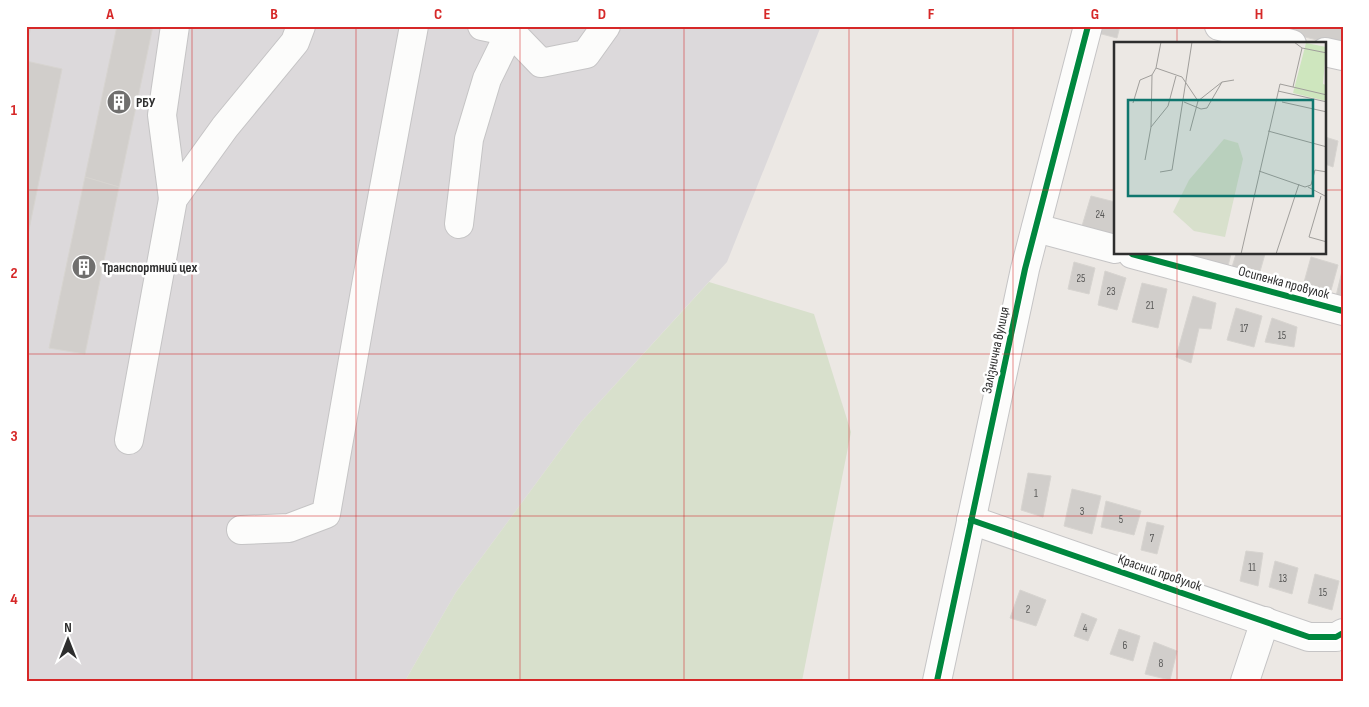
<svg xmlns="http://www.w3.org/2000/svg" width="1369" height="707" viewBox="0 0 1369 707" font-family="'Sofia Sans Condensed',sans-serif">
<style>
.industrial{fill:#dcd9db}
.cemetery{fill:#d8e0cc}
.building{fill:#d1cecb;stroke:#d7d4d0}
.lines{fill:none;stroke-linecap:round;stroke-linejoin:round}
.minor-casing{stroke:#c5c4c5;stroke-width:30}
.minor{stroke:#fcfcfb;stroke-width:28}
.cycleway-casing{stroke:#fff;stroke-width:9}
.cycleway{stroke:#00873e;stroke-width:6}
.grid{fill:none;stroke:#d62828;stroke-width:1;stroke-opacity:0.55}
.labels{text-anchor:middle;stroke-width:5;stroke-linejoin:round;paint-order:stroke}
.number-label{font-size:11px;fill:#585857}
.poi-label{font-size:14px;font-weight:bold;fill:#2e2e2e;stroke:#fff;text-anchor:start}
.street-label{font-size:14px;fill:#2e2e2e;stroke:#fff}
.inset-road{fill:none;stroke:#a09e9b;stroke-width:1}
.view{fill:#0f766e;fill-opacity:0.15;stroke:#0f766e;stroke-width:2.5}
.inset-edge{fill:none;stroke:#2e2e2e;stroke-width:2.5}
.neatline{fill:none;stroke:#d62828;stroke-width:2}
.grid-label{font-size:16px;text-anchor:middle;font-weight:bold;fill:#d62828}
</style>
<rect width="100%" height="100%" fill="#ece8e4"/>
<path class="industrial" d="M26,26h795l-94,236 -145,159 -126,171 -51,89h-379z"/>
<path class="cemetery" d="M709,282l105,32 37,118 -49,249h-397l51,-89 126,-171z"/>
<g class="building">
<path d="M26,26h5l-5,22z"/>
<path d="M117,26h36l-34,161 -34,-10z"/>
<path d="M1095,26h25l-3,12 -23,-6z"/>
<path d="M1261,26h82v15l-2,5z"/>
<path d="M26,61l36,8 -36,175z"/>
<path d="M1325,137l13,4 -5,26 -8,-3z"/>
<path d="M85,177l34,10 -34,167 -36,-6z"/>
<path d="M1091,196l24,6v33l-33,-9z"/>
<path d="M1191,254h40l-3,12 -38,-10z"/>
<path d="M1236,254h29l-6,21 -27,-8z"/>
<path d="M1311,257l27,8 -8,29 -27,-8z"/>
<path d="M1074,262l21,6 -6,26 -21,-5z"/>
<path d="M1343,267v30l-7,-1z"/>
<path d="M1105,271l21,7 -9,32 -19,-5z"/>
<path d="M1142,283l25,6 -9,39 -26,-6z"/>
<path d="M1193,296l23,7 -5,26 -12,-1 -8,35 -15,-6z"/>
<path d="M1236,308l26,8 -8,31 -27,-7z"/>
<path d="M1272,318l25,9 -3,20 -29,-5z"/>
<path d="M1028,473l23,3 -8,41 -22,-7z"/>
<path d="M1072,489l29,7 -9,38 -28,-8z"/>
<path d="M1106,501l35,10 -7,24 -33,-8z"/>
<path d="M1147,522l17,4 -7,28 -16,-4z"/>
<path d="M1246,551l17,2 -5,33 -18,-5z"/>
<path d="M1275,561l23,7 -6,26 -23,-7z"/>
<path d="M1315,574l24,7 -7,29 -24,-7z"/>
<path d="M1020,590l26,10 -10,26 -26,-8z"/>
<path d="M1082,613l15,6 -9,22 -14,-5z"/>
<path d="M1119,629l21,7 -7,25 -23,-7z"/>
<path d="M1154,642l23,9 -7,29 -25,-6z"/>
</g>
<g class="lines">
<defs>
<g id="minor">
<path d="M482,26l29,6 30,31 45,-9 20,-28"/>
<path d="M1219,26l73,18"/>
<path d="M1325,52l18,4"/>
<path d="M173,199l-11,-84 13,-89"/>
<path d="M459,224l10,-85 18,-60 26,-53"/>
<path d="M1036,228l79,21"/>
<path d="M1132,254l211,57"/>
<path d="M129,440l44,-241 52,-72 70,-85 6,-16"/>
<path d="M971,520l338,117h27l7,-4"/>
<path d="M241,530l48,-2 37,-14 42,-240 46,-248"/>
<path d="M937,681l88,-412 63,-243"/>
<path d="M1245,681l20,-60"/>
</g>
</defs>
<use href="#minor" class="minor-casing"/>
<use href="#minor" class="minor"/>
<defs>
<g id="cycleway">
<path d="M1132,254l211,57"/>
<path d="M971,520l338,117h27l7,-4"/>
<path d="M937,681l88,-412 63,-243"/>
</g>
</defs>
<use href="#cycleway" class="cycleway-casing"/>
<use href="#cycleway" class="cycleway"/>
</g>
<path class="grid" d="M192,26v655M356,26v655M520,26v655M684,26v655M849,26v655M1013,26v655M1177,26v18M26,190h1089M1325,190h18M1177,254v427M26,354h1317M26,516h1317"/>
<defs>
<symbol id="building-disc" viewBox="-11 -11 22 22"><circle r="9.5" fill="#706f6e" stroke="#fff"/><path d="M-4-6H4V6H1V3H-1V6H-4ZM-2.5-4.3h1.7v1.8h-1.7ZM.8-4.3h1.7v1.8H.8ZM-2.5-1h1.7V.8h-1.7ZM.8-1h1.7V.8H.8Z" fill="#fff"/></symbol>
</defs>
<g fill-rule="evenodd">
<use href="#building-disc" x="105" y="88" width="28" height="28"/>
<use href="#building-disc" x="70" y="253" width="28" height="28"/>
</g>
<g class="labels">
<g class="number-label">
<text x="1100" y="218">24</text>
<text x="1081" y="282">25</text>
<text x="1111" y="295">23</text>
<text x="1150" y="309">21</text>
<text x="1244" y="332">17</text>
<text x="1282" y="339">15</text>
<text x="1036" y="497">1</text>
<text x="1082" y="515">3</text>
<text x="1121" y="523">5</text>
<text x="1152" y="542">7</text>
<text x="1252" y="571">11</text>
<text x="1283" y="582">13</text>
<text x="1323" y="596">15</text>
<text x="1028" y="613">2</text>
<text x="1085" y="632">4</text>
<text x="1125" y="649">6</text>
<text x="1161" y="667">8</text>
</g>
<g class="poi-label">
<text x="136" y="107">РБУ</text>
<text x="102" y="272">Транспортний цех</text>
</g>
<g class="street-label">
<text transform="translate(1284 282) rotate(15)" y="5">Осипенка провулок</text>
<text transform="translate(995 350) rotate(-78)" y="5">Залізнична вулиця</text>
<text transform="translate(1160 572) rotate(19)" y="5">Красний провулок</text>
</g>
</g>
<g transform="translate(1114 42)">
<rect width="212" height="212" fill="#ece8e4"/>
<path d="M192,1l20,4 -3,37 3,1v16l-33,-8z" fill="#cee6be"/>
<path d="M110,97l14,4 5,16 -18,78 -31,-6 -21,-19 16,-32z" fill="#d8e0cc"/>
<path class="inset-road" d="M188,6l25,5M42,26l26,9 16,24 -8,30M179,45l9,-39 -8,-6M164,49l49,11M84,59l24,-19M70,60l17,7 6,-1 15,-26 12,-2M168,60l45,10M19,61l7,-23 12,-5 4,-7 5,-26M37,85l1,-52M154,89l59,16M31,118l6,-33 17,-21 8,-30M145,129l46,16 6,-2 4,-15 12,2M46,130l12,-2 20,-128M194,145l19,10M207,154l-12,41 18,5M127,212l39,-170 47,11M162,212l23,-70"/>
<path class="view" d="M14,58h185v96h-185z"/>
<rect width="212" height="212" class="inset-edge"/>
</g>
<rect width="1369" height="707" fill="none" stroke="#ffffff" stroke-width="55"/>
<g transform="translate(68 640)" stroke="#ffffff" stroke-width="4" paint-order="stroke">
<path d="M0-4L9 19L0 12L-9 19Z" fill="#2e2e2e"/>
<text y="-8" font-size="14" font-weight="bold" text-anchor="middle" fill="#2e2e2e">N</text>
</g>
<rect x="28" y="28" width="1314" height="652" class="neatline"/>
<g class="grid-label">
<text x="110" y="19">A</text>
<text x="274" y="19">B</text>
<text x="438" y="19">C</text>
<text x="602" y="19">D</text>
<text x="767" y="19">E</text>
<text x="931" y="19">F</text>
<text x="1095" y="19">G</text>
<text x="1259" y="19">H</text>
<text x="14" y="115">1</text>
<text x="14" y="278">2</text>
<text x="14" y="441">3</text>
<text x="14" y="604">4</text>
</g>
</svg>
